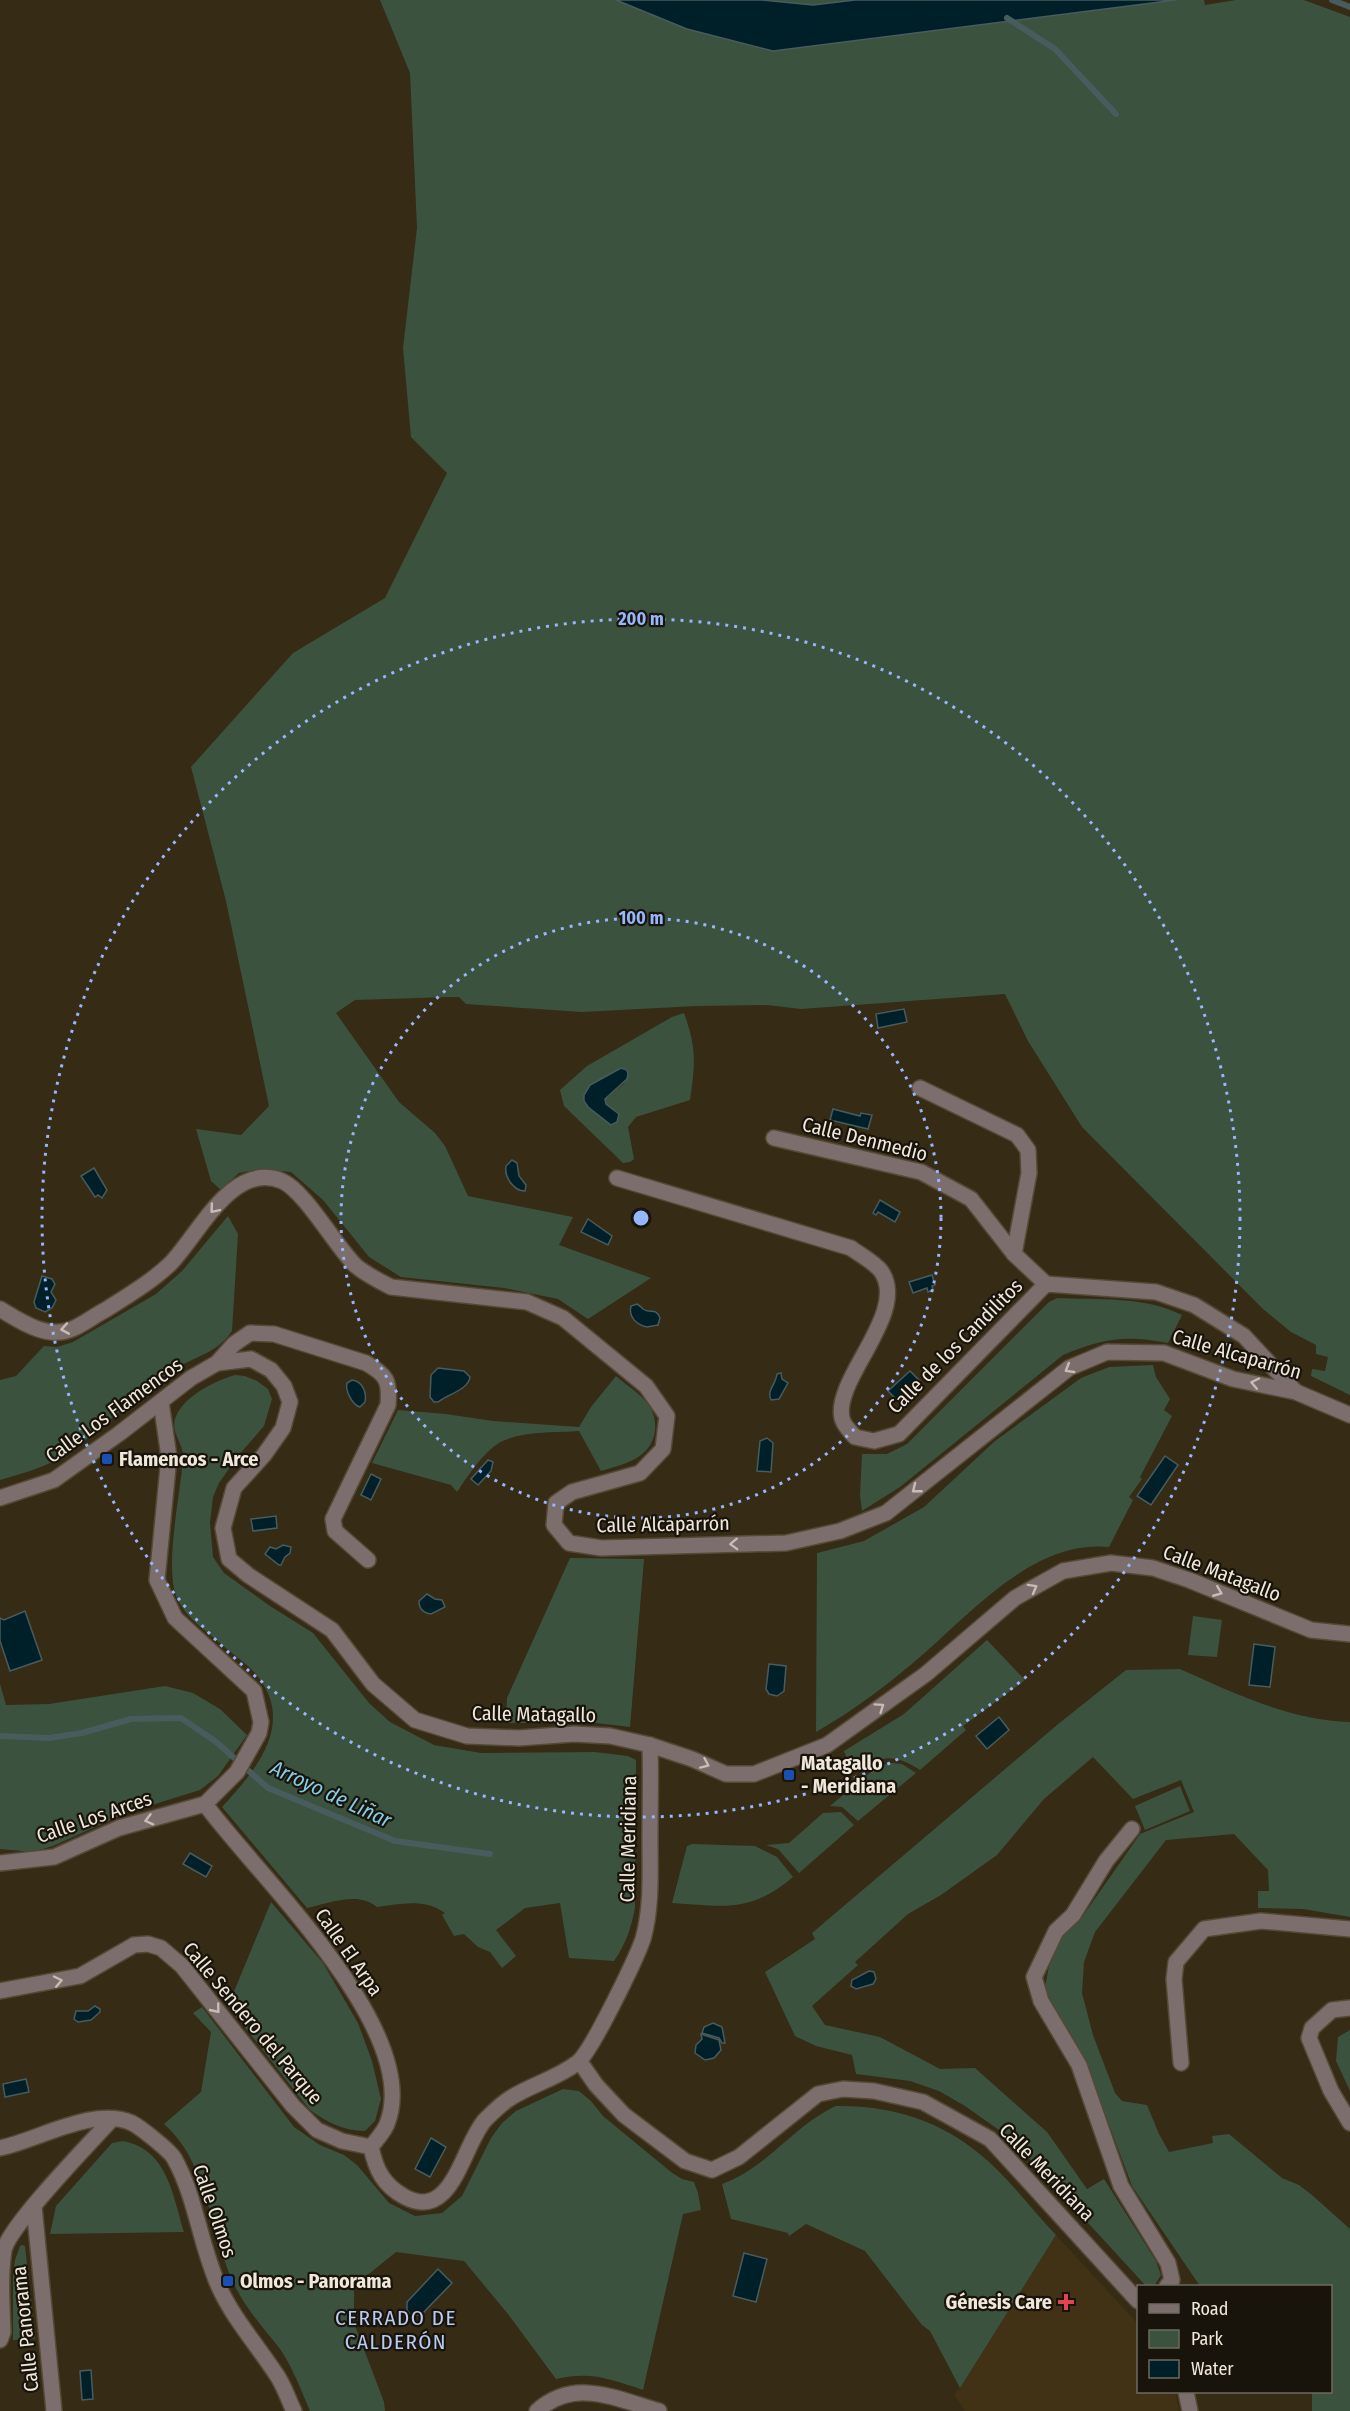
<svg xmlns="http://www.w3.org/2000/svg" width="1350" height="2411" viewBox="0 0 1350 2411" font-family="'Fira Sans Condensed',sans-serif">
<style>
.built{fill:#413215}
.green{fill:#3b523e;fill-rule:evenodd}
.water{fill:#002029;stroke:#485c5e;stroke-width:1.5}
.lines{fill:none;stroke-linecap:round;stroke-linejoin:round}
.stream{stroke:#485c5e;stroke-width:6}
.minor-casing{stroke:#544935;stroke-width:18}
.minor{stroke:#7c6e6c;stroke-width:15}
.oneway{stroke:#c7bdb4}
.ring{fill:none;stroke:#96b6fd;stroke-width:3;stroke-dasharray:3 6}
.transit-dot{fill:#1a4fb4;stroke:#19140b;stroke-width:2}
.health-dot{fill:#e0444e;stroke:#19140b;stroke-width:2}
.labels{text-anchor:middle;stroke-width:4.5;stroke-linejoin:round;paint-order:stroke}
.street-label{font-size:20px;fill:#f0e8db;stroke:#19140b}
.poi-label{font-size:20px;font-weight:bold;fill:#f0e8db;stroke:#19140b;text-anchor:start}
.water-label{font-size:21px;font-style:italic;fill:#84cde7;stroke:#19140b}
.neighbourhood-label{font-size:21px;letter-spacing:1.5px;fill:#b8cbf3;stroke:#19140b}
.centre{fill:#96b6fd;stroke:#19140b;stroke-width:3}
.ring-label{font-size:18px;text-anchor:middle;font-weight:bold;fill:#96b6fd;stroke:#19140b;stroke-width:4.5;stroke-linejoin:round;paint-order:stroke}
</style>
<rect width="100%" height="100%" fill="#362b15"/>
<path class="built" d="M1056,2235l82,89v68h37l4,19h-214l-11,-17 6,-6z"/>
<g class="green">
<path d="M380,0h236l71,29 86,22 403,-51h28l1,5 31,-5h68l46,17v1378l-39,-19 1,-7 13,2 3,-14 -12,-3v-9l-25,-13 -28,-23 -181,-182 -54,-86 -23,-47 -204,15 -34,-4 -71,1 -114,6 -116,-8 -7,-7h-10l-94,3 -19,13 63,89 36,31 10,13 23,50 105,21 -14,28 92,33 -63,41 -30,-20 -54,-11 -103,-11 -32,-20 -46,-57 -32,-28 -31,-3 -21,4 -18,17 -10,-9 -15,-52 45,6 28,-29 -43,-205 -35,-134 102,-114 92,-55 62,-125 -36,-36 -8,-89 14,-120 -7,-155z"/>
<path d="M762,0h93l-42,5z"/>
<path d="M684,1013c13,36 11,51 6,87l-54,17 -8,10 6,32 -4,3 -7,1 -59,-57 -4,-16 27,-24 85,-49zM625,1083l-20,16 1,5 4,3 -26,-12z"/>
<path d="M228,1216l10,18 -6,97c-13,20 -32,24 -52,35 -45,26 -79,68 -124,94 -17,9 -38,15 -56,20v-100l16,-4 28,-30 13,1 16,-5 83,-48 26,-23z"/>
<path d="M1057,1298c40,2 88,-2 125,17l-14,28c-43,-8 -64,-5 -105,12l-163,132 -38,24 -2,-16 2,-41h25l20,-10 142,-142z"/>
<path d="M1153,1365l3,12 14,22 -6,11 8,6 -32,61 2,2 -13,18 4,3 -24,47c-78,-8 -142,71 -196,116 -31,26 -62,49 -97,69l1,-179 47,-12 60,-34 71,-66 86,-63 28,-11z"/>
<path d="M235,1375l10,1 12,5 11,8 4,10 -8,27 -26,30 -19,27 -6,14 -3,26 3,34 11,16 46,33 43,27 56,70 21,19 44,23 47,8 114,-1 33,4 8,4 -1,148c-4,20 -9,36 -21,53l-45,-3 -9,-55 -35,5 -29,22 20,26 -14,12 -12,-16 -12,-5 -14,-13 -10,2 -12,-21 3,-2c-21,-15 -45,-9 -68,-6 -19,-16 -47,-4 -70,1l-85,-101c35,-38 75,-85 33,-134 -10,-11 -24,-20 -35,-30 -14,-12 -32,-24 -41,-41 -17,-28 2,-109 4,-144 1,-14 -12,-24 -8,-39 7,-22 39,-38 60,-44z"/>
<path d="M616,1376c10,9 24,17 32,28 6,8 8,18 7,27 -4,28 -31,33 -54,40l-22,-40c-25,2 -67,-1 -87,17 -13,11 -25,29 -35,44l-6,-7 -79,-22 26,-53 48,4 47,7 86,6 12,-20z"/>
<path d="M570,1558l74,1 -14,168 -34,-4h-90l1,-25z"/>
<path d="M1193,1616l29,4 -5,37 -29,-2z"/>
<path d="M987,1640l38,40 -62,46 3,4 -46,40c-12,-8 -29,-16 -43,-9 -8,4 -9,9 -18,9l-12,-11 -3,-8 60,-37z"/>
<path d="M1180,1669c54,24 109,51 170,53v195l-47,-8 -45,-1v-17h11l-1,-21 -34,-36 -68,6 -71,92 -11,30 -2,31 11,42 22,58 7,8 25,4 12,29 10,18 44,-9 -1,-7 17,-2 53,44 17,7 13,10 38,34v182h-38v-19h18v-106h-130l-68,-100 -46,-123 -34,-58 -7,-18 4,-21 14,-31 17,-15 60,-86 54,-22 -13,-32 -48,19 -40,-42 -49,42 -47,56 -56,40 -33,19 -53,48 3,3 -46,41 13,19 55,12 60,32 35,-1 72,64 40,57 17,-10 52,82 5,14 -7,11h-8l-137,-149 -44,-31 -26,-15 -29,-10 -54,-7 -4,-19 -36,-9 -21,-10 -30,-64 50,-33 -3,-6 245,-208 69,-55z"/>
<path d="M0,1684l6,21 43,-1 116,-18 28,7 27,16 27,26 -29,41 -18,14 -74,23 -73,33 -21,6 -32,-3z"/>
<path d="M892,1763l10,1 14,9 -58,48 -16,-14 -12,-1 48,-40z"/>
<path d="M1180,1786l10,25 -45,19 -10,-24z"/>
<path d="M841,1812l13,13 -55,48 -21,-24 -12,-4 23,-2 34,-30z"/>
<path d="M692,1844l63,2 22,11 16,20c-44,37 -68,29 -121,26l15,-57z"/>
<path d="M271,1902l52,61 35,60 14,38 9,38 -6,22 -10,10c-21,0 -39,-9 -56,-22l-81,-103z"/>
<path d="M202,2007l92,120 26,18 24,10 13,10 32,38 26,13 27,-3 20,-17 29,-58 11,-15 14,-12 47,-22 16,2 12,10 12,15 68,56 11,7 12,3 4,11 3,17 -18,4 -40,176c-33,-11 -52,-19 -87,-11l-48,-65 -44,-53 -68,-9 -42,34v37l30,79 1,9h-75c-9,-21 -17,-43 -30,-62 -15,-19 -32,-38 -43,-59 -28,-55 -26,-124 -73,-166l37,-32 10,-60 -18,-19z"/>
<path d="M1350,2030v61l-14,-30 2,-24z"/>
<path d="M836,2106c53,-1 104,14 145,49 28,23 50,54 75,80l-96,153 -30,-57 -8,-6 -57,-74 -59,-27 -17,12 -1,-3 -57,-14 -9,-35c44,-15 72,-59 114,-78z"/>
<path d="M123,2141c44,8 50,54 61,91l-134,2 6,-28 56,-63z"/>
<path d="M22,2245l3,1 10,93 -22,1v-63l2,-17 5,-14z"/>
</g>
<g class="water">
<path d="M616,0h146l51,5 42,-5h321l-403,51 -86,-22z"/>
<path d="M904,1009l3,13 -29,6 -2,-14z"/>
<path d="M621,1068l6,2 1,4 -1,5 -22,20 1,5 13,10 -2,8 -6,3 -23,-18 -4,-6v-6l6,-10z"/>
<path d="M833,1109l27,7 1,-3 11,2 -4,14 -38,-9z"/>
<path d="M512,1160l5,3 2,13 7,9 -1,6c-12,0 -21,-15 -19,-25z"/>
<path d="M94,1168l13,22 -5,8 -4,-3 -3,2 -14,-21z"/>
<path d="M880,1200l20,12 -5,10 -17,-10 -2,3 -3,-2z"/>
<path d="M588,1219l24,17 -4,9 -27,-13z"/>
<path d="M932,1275l3,10 -3,1 1,4 -5,2 -1,-4 -14,5 -4,-11z"/>
<path d="M42,1276l10,3 3,5 -4,8 5,8 -4,8 -7,4 -9,-4 -2,-6z"/>
<path d="M637,1304c2,1 4,3 6,5 7,5 13,-2 17,9l-2,7 -11,2c-10,-2 -19,-10 -16,-21z"/>
<path d="M438,1368l26,3 6,6c-2,13 -22,17 -32,25h-4l-4,-5 1,-22z"/>
<path d="M910,1371l10,10 -21,21 -11,-11z"/>
<path d="M781,1373l1,6 6,4 -9,16 -8,1c-5,-9 5,-16 6,-26z"/>
<path d="M352,1380c10,1 15,12 13,22l-5,5c-8,-2 -15,-17 -13,-24z"/>
<path d="M767,1438l6,5 -2,29 -14,-1 3,-30z"/>
<path d="M1165,1456l13,9 -27,40 -14,-9z"/>
<path d="M488,1460l5,2 -2,9 -13,14 -7,-6z"/>
<path d="M371,1474l10,5 -10,21 -10,-5z"/>
<path d="M276,1516l1,12 -24,3 -2,-12z"/>
<path d="M283,1545l8,2 -1,6 -5,4 -4,8h-2l-14,-11 5,-7 6,2z"/>
<path d="M427,1594l8,5 7,1 3,7 -14,7c-7,-1 -12,-5 -12,-13z"/>
<path d="M25,1611l17,49 -32,11 -10,-30v-23l4,2z"/>
<path d="M1254,1644l21,3 -5,40 -21,-2z"/>
<path d="M769,1664l17,2 -2,25 -7,5 -8,-2 -3,-5z"/>
<path d="M999,1717l10,13 -22,19 -11,-13z"/>
<path d="M190,1853l22,13 -6,11 -23,-13z"/>
<path d="M869,1971l5,1 2,7 -3,5 -17,5 -5,-3 1,-6z"/>
<path d="M95,2006l5,3v3l-9,8 -13,2 -4,-3 2,-8h12z"/>
<path d="M713,2023l9,4 3,16h-3l-3,-5 -17,-5 2,-6z"/>
<path d="M701,2034l18,6 2,10 -7,8 -9,2 -10,-7 1,-8 6,-6z"/>
<path d="M26,2079l3,13 -24,5 -2,-13z"/>
<path d="M431,2138l15,9 -16,30 -15,-8z"/>
<path d="M744,2253l23,6 -11,43 -23,-6z"/>
<path d="M438,2269l14,14 -31,32h-10l-4,-5v-8z"/>
<path d="M91,2370l2,29 -11,1 -2,-29z"/>
</g>
<g class="lines">
<g class="stream">
<path d="M1332,0l18,7"/>
<path d="M1007,18l48,31 61,65"/>
<path d="M0,1736l49,2 33,-5 49,-14 50,-1 34,23 53,47 127,53 95,13"/>
</g>
<defs>
<g id="minor">
<path d="M920,1088l97,47 11,15 1,23 -15,81"/>
<path d="M774,1138l147,34 50,27 43,55 32,30"/>
<path d="M617,1178l234,70c9,7 23,14 30,23 29,41 -48,108 -39,147 1,7 9,14 13,19l19,4 25,-7 147,-150 110,8 38,13 50,31 52,56"/>
<path d="M0,1309c20,12 47,31 72,20 12,-5 23,-14 35,-20 22,-14 44,-27 63,-45 28,-28 62,-104 112,-83 23,10 54,66 74,85 11,9 23,15 35,21l136,15 36,16 83,68 21,30 -4,33 -23,24 -68,19 -16,11 -2,22 15,18 32,5 185,-5 54,-12 46,-18 183,-145 38,-16 57,1 69,26 63,13 54,23"/>
<path d="M217,1363l34,-4 20,11 13,16 6,16 -7,26 -19,27 -30,33 -11,40 6,31 19,16 84,55 41,54 42,36 52,16 52,2 55,-4 36,2 40,9 42,14 34,15h28l73,-29 99,-71 89,-76 48,-27 48,-8 42,5 36,12 122,50 39,4"/>
<path d="M0,1498l54,-18 66,-47 71,-55 26,-15 17,-19 16,-11 24,1 92,29c21,12 24,18 22,42l-55,114 2,12 33,29"/>
<path d="M205,1804c51,70 219,227 182,320 -3,8 -11,16 -16,23"/>
<path d="M1132,1829l-26,32 -33,54 -17,16 -22,46 7,24 38,64 42,121 47,77 4,17 -5,6"/>
<path d="M0,1863l54,-6 65,-29 86,-24 32,-32 22,-39 2,-11 -7,-31 -79,-73 -18,-38 12,-123 -8,-55"/>
<path d="M0,1991l80,-15 54,-31 14,-1 13,4 21,18 111,140 24,24 25,11 29,6"/>
<path d="M1350,2008l-18,2 -20,18 -3,10 22,53 19,32"/>
<path d="M580,2062l16,23 28,30 61,46 27,9 27,-13 79,-63 25,-5 31,2 49,11 67,37 148,162"/>
<path d="M1181,2063l-7,-84 2,-17 28,-33 57,-8 89,8"/>
<path d="M371,2147c5,23 12,38 34,50 48,25 57,-51 80,-77 7,-7 16,-16 24,-21 21,-14 47,-20 68,-36 14,-10 59,-104 66,-124 9,-32 7,-66 7,-99 0,-32 1,-63 0,-95"/>
<path d="M0,2148c39,-8 93,-42 132,-25 8,4 37,27 42,35 22,39 26,87 45,129 14,31 38,58 57,87 8,11 12,25 18,37"/>
<path d="M34,2206l20,205"/>
<path d="M0,2340l3,-8c-1,-27 -3,-56 1,-82 5,-24 87,-108 108,-131"/>
<path d="M1186,2392l4,19"/>
<path d="M537,2411c38,-34 79,-12 122,0"/>
</g>
</defs>
<use href="#minor" class="minor-casing"/>
<use href="#minor" class="minor"/>
</g>
<defs><path id="oneway-chevron" d="M-2-3.5L2.5 0L-2 3.5" fill="none" stroke-width="1.6" stroke-linecap="round" stroke-linejoin="round" transform="scale(1.5)"/></defs>
<g class="oneway">
<use href="#oneway-chevron" transform="translate(214 1209) rotate(130)"/>
<use href="#oneway-chevron" transform="translate(65 1329) rotate(170)"/>
<use href="#oneway-chevron" transform="translate(1069 1369) rotate(149)"/>
<use href="#oneway-chevron" transform="translate(1255 1383) rotate(-168)"/>
<use href="#oneway-chevron" transform="translate(916 1489) rotate(142)"/>
<use href="#oneway-chevron" transform="translate(734 1544) rotate(178)"/>
<use href="#oneway-chevron" transform="translate(1033 1588) rotate(-29)"/>
<use href="#oneway-chevron" transform="translate(1218 1592) rotate(22)"/>
<use href="#oneway-chevron" transform="translate(880 1707) rotate(-35)"/>
<use href="#oneway-chevron" transform="translate(705 1764) rotate(24)"/>
<use href="#oneway-chevron" transform="translate(149 1820) rotate(165)"/>
<use href="#oneway-chevron" transform="translate(58 1981) rotate(-12)"/>
<use href="#oneway-chevron" transform="translate(216 2009) rotate(51)"/>
</g>
<g class="ring">
<circle cx="641" cy="1218" r="300"/>
<circle cx="641" cy="1218" r="599"/>
</g>
<g class="transit-dot">
<rect x="101" y="1453" width="12" height="12" rx="3"/>
<rect x="783" y="1769" width="12" height="12" rx="3"/>
<rect x="222" y="2275" width="12" height="12" rx="3"/>
</g>
<path class="health-dot" d="M1063 2293h6v6h6v6h-6v6h-6v-6h-6v-6h6z"/>
<g class="labels">
<g class="street-label">
<text transform="translate(865 1139) rotate(14)" y="7">Calle Denmedio</text>
<text transform="translate(955 1346) rotate(-45)" y="7">Calle de los Candilitos</text>
<text transform="translate(1237 1354) rotate(16)" y="7">Calle Alcaparrón</text>
<text transform="translate(114 1410) rotate(-36)" y="7">Calle Los Flamencos</text>
<text transform="translate(663 1524) rotate(-1)" y="7">Calle Alcaparrón</text>
<text transform="translate(1222 1573) rotate(21)" y="7">Calle Matagallo</text>
<text transform="translate(534 1714) rotate(1)" y="7">Calle Matagallo</text>
<text transform="translate(94 1817) rotate(-19)" y="7">Calle Los Arces</text>
<text transform="translate(628 1839) rotate(-89)" y="7">Calle Meridiana</text>
<text transform="translate(349 1952) rotate(55)" y="7">Calle El Arpa</text>
<text transform="translate(253 2023) rotate(50)" y="7">Calle Sendero del Parque</text>
<text transform="translate(1047 2172) rotate(46)" y="7">Calle Meridiana</text>
<text transform="translate(215 2211) rotate(71)" y="7">Calle Olmos</text>
<text transform="translate(25 2329) rotate(-96)" y="7">Calle Panorama</text>
</g>
<g class="poi-label">
<text x="119" y="1466">Flamencos - Arce</text>
<text x="801" y="1770">Matagallo<tspan x="801" dy="23">- Meridiana</tspan></text>
<text x="240" y="2288">Olmos - Panorama</text>
<text x="1052" y="2309" text-anchor="end">Génesis Care</text>
</g>
<g class="water-label">
<text transform="translate(331 1794) rotate(25)" y="7">Arroyo de Liñar</text>
</g>
<g class="neighbourhood-label">
<text x="396" y="2325">CERRADO DE<tspan x="396" dy="24">CALDERÓN</tspan></text>
</g>
</g>
<circle cx="641" cy="1218" r="9" class="centre"/>
<g class="ring-label">
<text x="641" y="625">200 m</text>
<text x="641" y="924">100 m</text>
</g>
<rect x="1137" y="2285" width="195" height="108" fill="#19140b" stroke="#6f695e" stroke-width="1.5"/>
<rect x="1149" y="2304" width="30" height="9" fill="#7c6e6c" stroke="#6f695e" stroke-width="1.5"/>
<text x="1191" y="2315" font-size="18" fill="#f0e8db">Road</text>
<rect x="1149" y="2330" width="30" height="18" fill="#3b523e" stroke="#6f695e" stroke-width="1.5"/>
<text x="1191" y="2345" font-size="18" fill="#f0e8db">Park</text>
<rect x="1149" y="2360" width="30" height="18" fill="#002029" stroke="#6f695e" stroke-width="1.5"/>
<text x="1191" y="2375" font-size="18" fill="#f0e8db">Water</text>
</svg>
